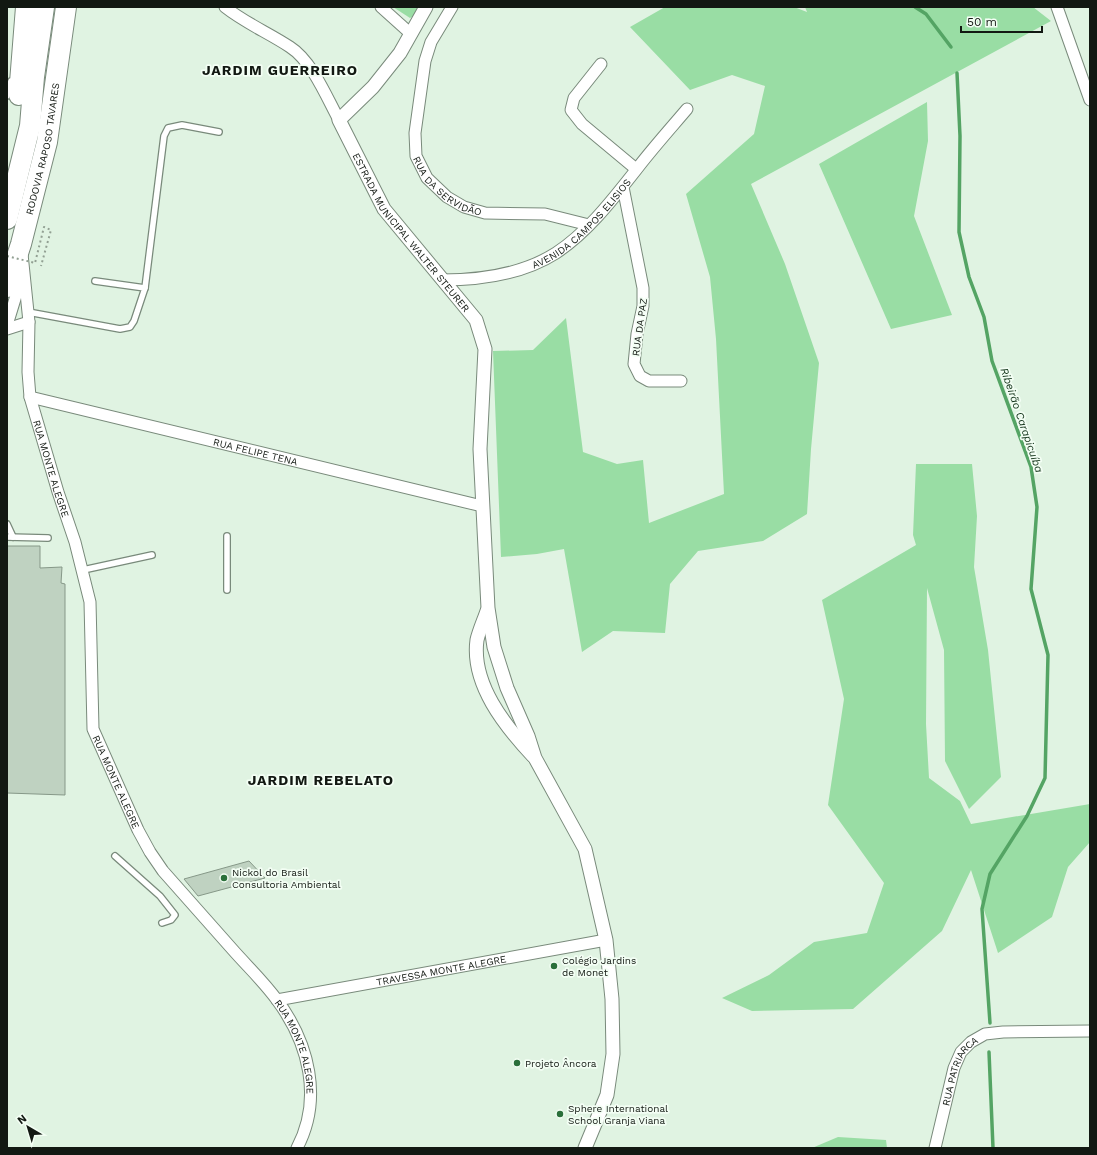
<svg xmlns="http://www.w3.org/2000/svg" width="1097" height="1155" viewBox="0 0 1097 1155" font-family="'Work Sans',sans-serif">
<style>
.green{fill:#99dda4}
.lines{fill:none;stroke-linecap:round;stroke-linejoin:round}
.stream{stroke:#54a464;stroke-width:3.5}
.building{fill:#bfd2c1;stroke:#869888}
.service-casing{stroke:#798a7b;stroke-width:8}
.minor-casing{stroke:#798a7b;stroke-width:13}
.tertiary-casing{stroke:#798a7b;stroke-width:15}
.motorway-casing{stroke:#798a7b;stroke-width:22}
.service{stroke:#fff;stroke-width:5.5}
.minor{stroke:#fff;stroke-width:11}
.tertiary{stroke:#fff;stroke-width:13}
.motorway{stroke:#fff;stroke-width:20}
.path-bridge{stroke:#92a093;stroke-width:2;stroke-dasharray:2 3;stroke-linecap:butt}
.poi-dot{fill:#2a6f3a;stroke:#f3fef4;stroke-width:1.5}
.labels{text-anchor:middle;stroke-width:3.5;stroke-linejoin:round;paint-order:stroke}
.street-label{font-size:10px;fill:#121812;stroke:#f3fef4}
.poi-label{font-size:10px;fill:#121812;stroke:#f3fef4;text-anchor:start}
.water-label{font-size:11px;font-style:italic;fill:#15361c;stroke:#f3fef4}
.district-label{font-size:14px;font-weight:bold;letter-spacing:1px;fill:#121812;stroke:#f3fef4}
</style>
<rect width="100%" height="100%" fill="#e0f3e2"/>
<g class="green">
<path d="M393,7h28l-6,8 -5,3z"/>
<path d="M665,7h129l13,5 -2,-5h228l18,14 -300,163 34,80 34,99 -8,86 -4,65 -44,27 -65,10 -28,33 -5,49 -52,-2 -31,21 -18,-103 -27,5 -36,3 -8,-206 40,-1 33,-32 17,134 34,12 26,-4 6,63 75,-29 -8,-155 -6,-62 -24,-83 68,-60 11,-48 -33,-11 -42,15 -60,-63z"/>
<path d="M927,102l1,39 -14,75 38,99 -61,14 -72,-165z"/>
<path d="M916,464h56l5,52 -3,51 14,83 13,127 -32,32 -24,-48 -1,-111 -17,-62 -1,136 3,54 31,23 11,23 119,-20v38l-22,25 -16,50 -54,36 -27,-83 -29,61 -89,78 -101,2 -30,-13 47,-23 45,-33 53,-9 17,-50 -56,-78 16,-106 -22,-99 94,-55 -3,-10z"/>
<path d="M838,1137l48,3 1,8h-75z"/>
</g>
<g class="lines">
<g class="stream">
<path d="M915,7l11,7 25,33"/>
<path d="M957,73l3,63 -1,96 10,45 15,40 8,44 39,106 6,40 -6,82 17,66 -3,123 -18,38 -37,58 -8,35 8,114"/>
<path d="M989,1052l4,96"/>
</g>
</g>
<g class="building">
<path d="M7,546h33v22l22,-1 -1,16 4,1v211l-58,-2z"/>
<path d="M249,861l16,17 -67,18 -14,-17z"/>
</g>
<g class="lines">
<defs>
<g id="service">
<path d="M7,96l4,-15"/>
<path d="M145,288l19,-152 4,-8 14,-3 37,7"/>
<path d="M28,312l92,17 10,-2 4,-6 11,-33 -50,-7"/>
<path d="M7,524l6,13"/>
<path d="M7,537l41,1"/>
<path d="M83,570l69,-15"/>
<path d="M227,590v-54"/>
<path d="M115,856l45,40 15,19 -4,5 -9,3"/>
</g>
<g id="minor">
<path d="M225,7c20,16 44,26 65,40 22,14 37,51 49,73"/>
<path d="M381,7l30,27"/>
<path id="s1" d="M452,7l-21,35 -6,19 -10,72 1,23 11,22 20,19 17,10 21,6 60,1 44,11"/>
<path d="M1057,7l33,93"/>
<path d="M601,64l-27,34 -3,12 11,14 54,45"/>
<path d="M623,187l20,101v18l-6,28 -3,30 6,12 9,5h32"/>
<path id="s2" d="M22,254l7,68 -1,50 2,25 28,95 17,50 15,60 3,127 45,101 12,22 13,19c23,26 47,53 70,79 15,17 31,32 44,50 32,43 46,99 20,148"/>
<path id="s3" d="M442,280c39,0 81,-6 114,-27 32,-21 57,-54 80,-83 16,-21 34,-41 51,-61"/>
<path d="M7,325l15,-49"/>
<path d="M7,329l22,-7"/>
<path id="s4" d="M30,397l452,109"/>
<path id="s5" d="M277,1000l329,-60"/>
<path id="s6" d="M935,1148l19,-80 7,-16 10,-10 14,-8 18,-2 87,-1"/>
</g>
<g id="tertiary">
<path id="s7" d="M426,7l-26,46 -27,34 -34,33 45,89 92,111 9,29 -5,100 8,159 6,39 13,41 21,48 7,22 50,91 21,91 6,59 1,55 -6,41 -22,53"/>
<path d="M487,611c-3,9 -8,20 -10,29 -6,44 28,86 56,116"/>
</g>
<g id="motorway">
<path d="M19,95l7,-88"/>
<path d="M7,219l23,-93 4,-49 10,-70"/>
<path id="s8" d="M7,287l14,-43 26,-102 19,-135"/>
</g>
</defs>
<use href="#service" class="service-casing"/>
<use href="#minor" class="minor-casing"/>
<use href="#tertiary" class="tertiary-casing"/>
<use href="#motorway" class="motorway-casing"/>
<use href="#service" class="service"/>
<use href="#minor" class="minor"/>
<use href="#tertiary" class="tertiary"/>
<use href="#motorway" class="motorway"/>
<path class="path-bridge" d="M7,256l28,7 9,-36 7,3 -10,36"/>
</g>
<g class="poi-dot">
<circle cx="224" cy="878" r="4"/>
<circle cx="554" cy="966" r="4"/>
<circle cx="517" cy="1063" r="4"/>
<circle cx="560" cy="1114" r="4"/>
</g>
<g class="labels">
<g class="street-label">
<text dy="4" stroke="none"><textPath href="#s8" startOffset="143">RODOVIA RAPOSO TAVARES</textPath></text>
<text dy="4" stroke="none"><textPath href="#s1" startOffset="202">RUA DA SERVIDÃO</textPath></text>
<text dy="4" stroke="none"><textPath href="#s3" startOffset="157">AVENIDA CAMPOS ELISIOS</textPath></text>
<text dy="4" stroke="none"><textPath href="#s7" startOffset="278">ESTRADA MUNICIPAL WALTER STEURER</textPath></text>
<text transform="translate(639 327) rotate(-82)" y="4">RUA DA PAZ</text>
<text dy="4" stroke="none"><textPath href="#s4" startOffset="232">RUA FELIPE TENA</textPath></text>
<text dy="4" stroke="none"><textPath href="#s2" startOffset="218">RUA MONTE ALEGRE</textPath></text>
<text dy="4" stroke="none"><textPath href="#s2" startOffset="542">RUA MONTE ALEGRE</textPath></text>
<text dy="4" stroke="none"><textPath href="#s5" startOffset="167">TRAVESSA MONTE ALEGRE</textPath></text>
<text dy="4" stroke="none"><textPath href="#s2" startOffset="866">RUA MONTE ALEGRE</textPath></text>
<text dy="4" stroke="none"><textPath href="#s6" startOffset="82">RUA PATRIARCA</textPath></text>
</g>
<g class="poi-label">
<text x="232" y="876">Nickol do Brasil<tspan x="232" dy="12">Consultoria Ambiental</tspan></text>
<text x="562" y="964">Colégio Jardins<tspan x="562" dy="12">de Monet</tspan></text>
<text x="525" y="1067">Projeto Âncora</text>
<text x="568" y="1112">Sphere International<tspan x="568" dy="12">School Granja Viana</tspan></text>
</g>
<g class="water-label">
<text transform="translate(1022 420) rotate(71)" y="4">Ribeirão Carapicuíba</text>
</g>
<g class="district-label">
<text x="280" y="75">JARDIM GUERREIRO</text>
<text x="321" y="785">JARDIM REBELATO</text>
</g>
</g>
<rect width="1097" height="1155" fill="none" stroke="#121812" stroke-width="16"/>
<g transform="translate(28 1127) rotate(322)" stroke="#f3fef4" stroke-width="3" paint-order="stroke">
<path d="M0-3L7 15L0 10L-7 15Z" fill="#121812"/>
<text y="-6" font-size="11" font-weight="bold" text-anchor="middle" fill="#121812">N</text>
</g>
<path d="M961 26v6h81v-6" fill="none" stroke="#121812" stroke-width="2"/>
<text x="967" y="26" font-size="12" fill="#121812" stroke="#f3fef4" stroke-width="3" paint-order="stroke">50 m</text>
</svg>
